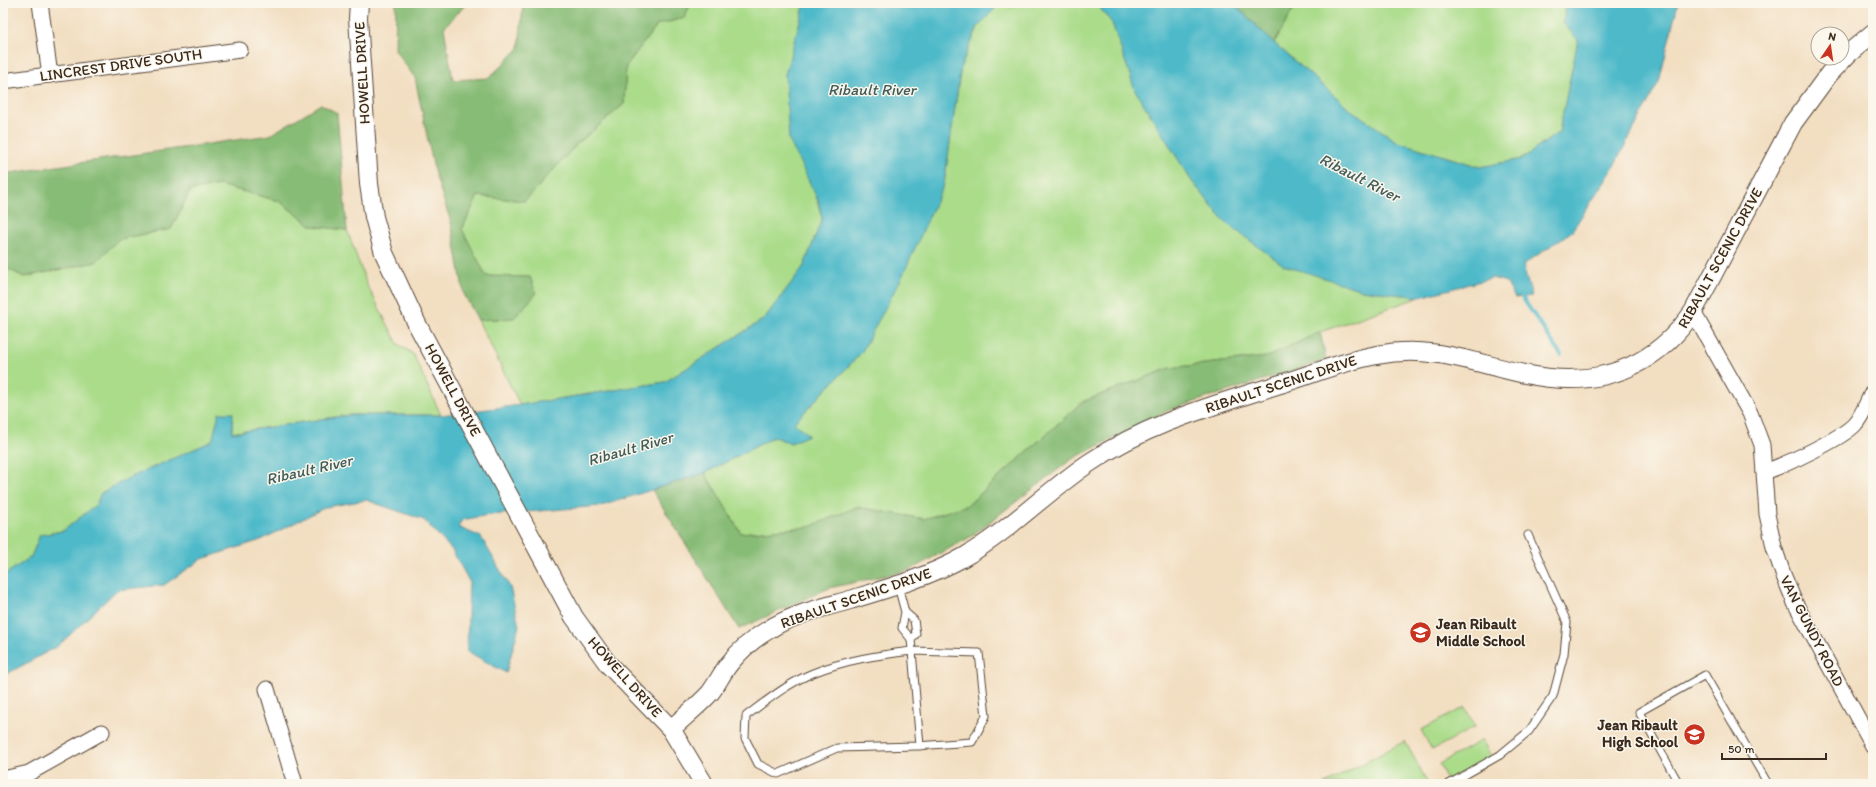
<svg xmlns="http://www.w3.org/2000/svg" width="1876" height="787" viewBox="0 0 1876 787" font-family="Itim,sans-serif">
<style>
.green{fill:#aadc8a;stroke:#728354}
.forest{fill:#87bc76;stroke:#61734a}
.water{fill:#4db9c9;stroke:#447274}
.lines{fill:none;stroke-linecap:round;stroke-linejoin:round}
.stream{stroke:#4db9c9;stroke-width:4}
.service-casing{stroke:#564536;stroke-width:9}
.minor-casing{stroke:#564536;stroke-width:17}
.tertiary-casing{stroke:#564536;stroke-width:20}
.service{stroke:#fff;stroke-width:7}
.minor{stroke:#fff;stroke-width:15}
.tertiary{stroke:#fff;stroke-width:18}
.labels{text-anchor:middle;stroke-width:3;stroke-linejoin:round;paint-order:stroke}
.street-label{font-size:15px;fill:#3b2a1e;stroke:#fbf7ec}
.poi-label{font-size:15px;font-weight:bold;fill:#3b2a1e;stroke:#fbf7ec;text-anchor:start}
.water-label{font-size:16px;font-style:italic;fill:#415c5a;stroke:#fbf7ec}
</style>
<rect width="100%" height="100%" fill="#fbf7ec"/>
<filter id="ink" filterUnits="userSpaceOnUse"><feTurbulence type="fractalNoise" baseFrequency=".025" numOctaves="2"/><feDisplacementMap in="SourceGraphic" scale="8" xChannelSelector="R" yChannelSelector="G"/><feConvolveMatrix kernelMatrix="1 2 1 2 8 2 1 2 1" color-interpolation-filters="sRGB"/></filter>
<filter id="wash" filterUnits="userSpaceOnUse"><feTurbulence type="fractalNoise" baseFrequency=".012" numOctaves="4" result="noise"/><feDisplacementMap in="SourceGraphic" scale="16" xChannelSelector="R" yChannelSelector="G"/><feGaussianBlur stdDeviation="0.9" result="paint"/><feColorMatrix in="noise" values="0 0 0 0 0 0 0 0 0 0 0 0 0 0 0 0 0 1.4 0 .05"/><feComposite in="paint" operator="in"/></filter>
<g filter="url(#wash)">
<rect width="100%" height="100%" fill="#f2dec1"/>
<g class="green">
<path d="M691,3h114l-20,72 37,144 -18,47 -40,53 -99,63 -145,23 -42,-85 36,-2 22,-24 -6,-17 -44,-1 -24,-47 16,-33 47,5 52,-57 47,-40 2,-38 31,-41 27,-7z"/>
<path d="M1000,3h96l16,20 24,67 55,90 35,43 136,67 58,7 -100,35 -53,25 -97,11 -88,34 -114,103 -44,14 -67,-12 -48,20 -68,6 -36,-60 69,-36 17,6 17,-8 -14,-12 67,-70 83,-169 17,-118 17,-40z"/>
<path d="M1297,3h278l-10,6 13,31 -19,92 -37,27 -42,8 -82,-25 -47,-32 -77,-67z"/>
<path d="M219,185l60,16 33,25 35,4 20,55 31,59 15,10 28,61h-92l-118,18 -102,45 -28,15 -5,12 -33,26 -23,4 -9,22 -28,19v-310l21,11 72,-15 23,-23 52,-10 19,-38z"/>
<path d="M1465,707l10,20 -43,23 -11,-20z"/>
<path d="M1482,740l11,20 -44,24 -10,-20z"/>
<path d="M1405,741l23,43h-103z"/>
</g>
<g class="forest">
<path d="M396,3h71l-23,25 9,52 36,-2 30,-30 4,-42 11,-3h157l-7,15 -27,7 -31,41 -2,38 -47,40 -52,57 -47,-5 -16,33 24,47 44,1 6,17 -22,24 -36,2 -14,-26 -13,-72 -16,-48 -20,-96 -20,-28z"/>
<path d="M1233,3h64l-23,40z"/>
<path d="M321,104l16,9 10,117 -35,-4 -33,-25 -60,-16 -29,6 -19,38 -52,10 -23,23 -72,15 -21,-11v-92l267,-39z"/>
<path d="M1320,332l6,28 -157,50 -97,49 -102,78 -60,33 -81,18 -90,41 -87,-139 53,-17 36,60 68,-6 48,-20 67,12 44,-14 114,-103 88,-34 97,-11z"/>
</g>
<g class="water">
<path d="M805,3h195l-22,24 -17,39 -17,118 -42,93 -41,76 -67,70 15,12 -18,8 -17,-6 -69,36 -104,33 -112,9 -27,5 -4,7 23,10 29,50 9,39 -13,47 -39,-22 2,-70 -17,-31 -28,-30 -58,-20 -40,7 -65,33 -59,19 -38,26 -47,5 -59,56 -55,30v-100l28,-19 9,-22 23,-4 33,-26 5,-12 28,-15 83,-37 7,-28h14l-1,20 117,-18h92l79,-10 145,-23 99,-63 40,-53 18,-47 -4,-19 -29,-60 -4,-65z"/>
<path d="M1096,3h137l41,40 77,67 47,32 82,25 42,-8 37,-27 19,-92 -15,-17 2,-14 10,-6h103l-19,79 -51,95 -37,55 -48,33 9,31 -17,2 -9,-16 -14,-4 -72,19 -58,-7 -79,-25 -57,-42 -35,-43 -56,-90 -23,-67z"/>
</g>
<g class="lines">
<path class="stream" d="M1522,297l39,58"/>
</g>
</g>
<g filter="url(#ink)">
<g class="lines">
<defs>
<g id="service">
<path d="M898,586l7,26 -3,16 9,11 5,-5 -2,-14 -9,-8"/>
<path d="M911,639l1,12c-34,4 -67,9 -99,22 -23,9 -47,28 -67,43l-1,22 13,26 20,10 59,-26 80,-2 55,-4 14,-26 -7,-63 -67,-2 8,95"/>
<path d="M1449,784l51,-29 29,-24 24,-35 11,-42 3,-32 -39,-87"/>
<path d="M1679,784l-40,-72 66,-37 63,109"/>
</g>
<g id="minor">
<path d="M40,3l10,72"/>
<path d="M3,81l237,-31"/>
<path d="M1693,312l57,101 12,32 5,69 7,33 9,27 12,29 78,143"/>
<path d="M1764,472c19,-6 79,-34 91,-48 8,-9 12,-22 18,-33"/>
<path d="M267,689l28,95"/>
<path d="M3,779l26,-6 73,-41"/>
</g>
<g id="tertiary">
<path d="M359,3l-1,15 11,166 5,33 10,36 33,71 157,293 34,47 63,65 33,55"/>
<path d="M671,729c13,-12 27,-23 39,-36 7,-9 12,-20 19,-29 11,-14 24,-25 39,-34 25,-16 54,-22 82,-30 39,-12 78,-23 114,-43 45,-26 82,-65 125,-94 57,-39 123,-57 188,-78 33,-10 66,-24 100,-30 55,-11 96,8 148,19 70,15 127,-3 168,-62l100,-189 36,-49 19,-20 25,-21"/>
</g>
</defs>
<use href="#service" class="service-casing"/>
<use href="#minor" class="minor-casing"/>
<use href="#tertiary" class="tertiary-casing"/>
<use href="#service" class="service"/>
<use href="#minor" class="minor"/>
<use href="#tertiary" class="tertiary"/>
</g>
</g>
<defs>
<symbol id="school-disc" viewBox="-11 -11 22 22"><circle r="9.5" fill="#c8321e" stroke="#fbf7ec"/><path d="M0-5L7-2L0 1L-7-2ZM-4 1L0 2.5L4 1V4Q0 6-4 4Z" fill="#fff"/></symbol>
</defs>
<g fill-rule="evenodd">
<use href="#school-disc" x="1408" y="620" width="25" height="25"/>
<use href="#school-disc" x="1682" y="722" width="25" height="25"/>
</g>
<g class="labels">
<g class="street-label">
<text transform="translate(121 65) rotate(-8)" y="5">LINCREST DRIVE SOUTH</text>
<text transform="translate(362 73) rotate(-93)" y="5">HOWELL DRIVE</text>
<text transform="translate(1720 258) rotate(-61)" y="5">RIBAULT SCENIC DRIVE</text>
<text transform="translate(1281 384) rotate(-18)" y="5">RIBAULT SCENIC DRIVE</text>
<text transform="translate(453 390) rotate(62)" y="5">HOWELL DRIVE</text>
<text transform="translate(856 598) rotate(-19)" y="5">RIBAULT SCENIC DRIVE</text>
<text transform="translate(1812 631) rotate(63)" y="5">VAN GUNDY ROAD</text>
<text transform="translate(625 677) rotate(48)" y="5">HOWELL DRIVE</text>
</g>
<g class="poi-label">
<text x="1436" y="629">Jean Ribault<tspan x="1436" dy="17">Middle School</tspan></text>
<text x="1678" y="730" text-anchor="end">Jean Ribault<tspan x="1678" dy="17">High School</tspan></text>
</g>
<g class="water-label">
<text x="872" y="95">Ribault River</text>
<text transform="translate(1360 177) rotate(27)" y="6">Ribault River</text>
<text transform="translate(630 448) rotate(-16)" y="6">Ribault River</text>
<text transform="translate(309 469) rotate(-13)" y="6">Ribault River</text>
</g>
</g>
<rect width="1876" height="787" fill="none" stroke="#fbf7ec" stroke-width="16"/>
<g transform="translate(1830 46) rotate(13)"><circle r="19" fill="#fbf7ec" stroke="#aea59a"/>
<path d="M0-3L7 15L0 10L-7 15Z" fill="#c8321e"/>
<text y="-6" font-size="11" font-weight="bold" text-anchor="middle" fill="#3b2a1e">N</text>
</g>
<path d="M1722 753v6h104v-6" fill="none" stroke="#3b2a1e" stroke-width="2"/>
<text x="1728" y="753" font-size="12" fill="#3b2a1e" stroke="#fbf7ec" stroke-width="3" paint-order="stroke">50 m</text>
</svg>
